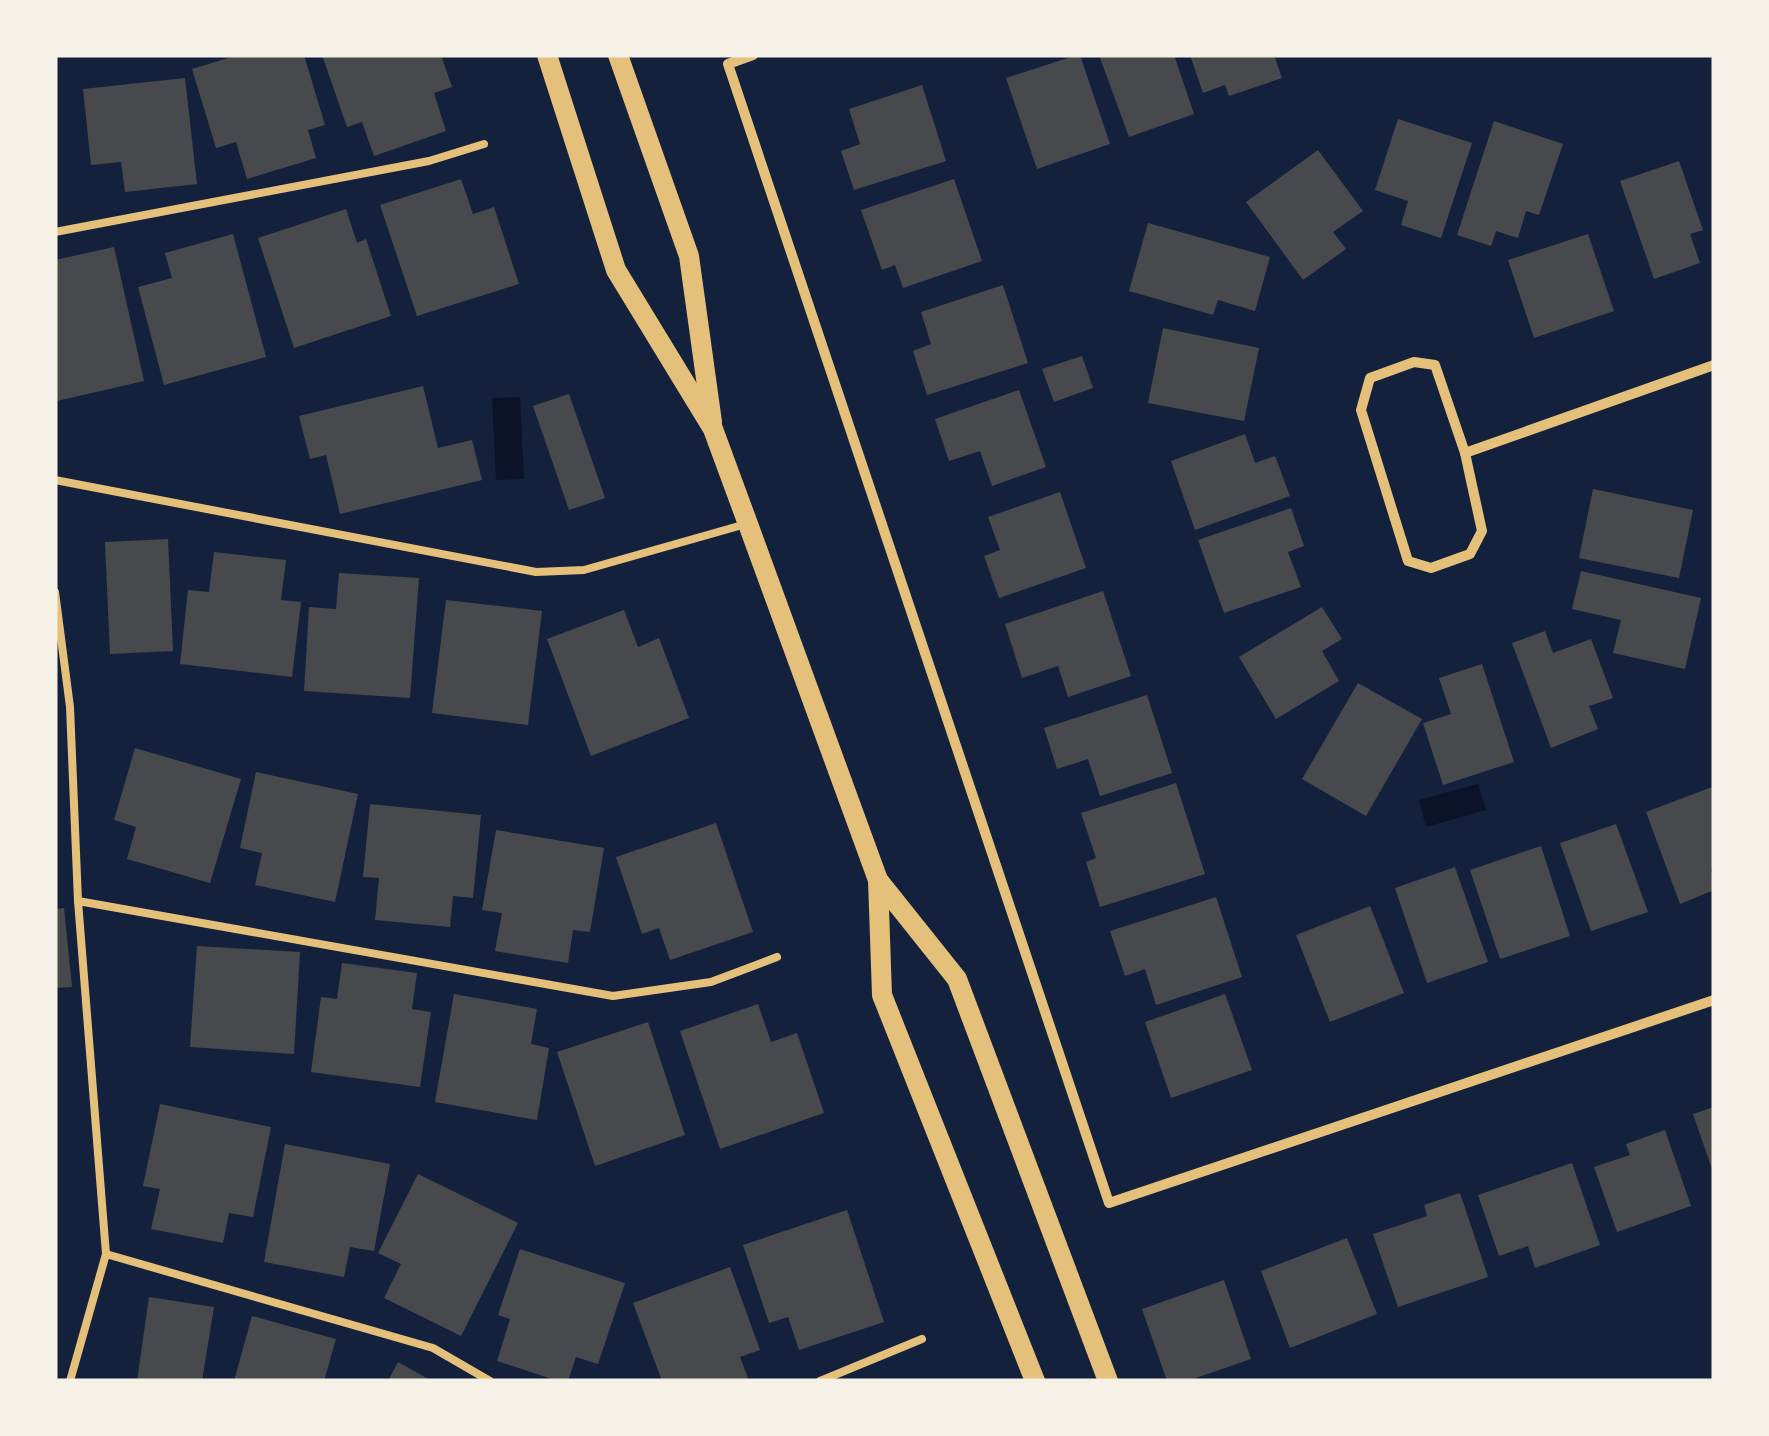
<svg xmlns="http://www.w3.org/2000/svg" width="1769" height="1436" viewBox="0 0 1769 1436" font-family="'Fira Sans',sans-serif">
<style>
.water{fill:#0b132b}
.building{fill:#48494c}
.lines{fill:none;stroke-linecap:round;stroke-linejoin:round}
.service{stroke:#e5c07b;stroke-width:8}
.minor{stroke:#e5c07b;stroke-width:10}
.secondary{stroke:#e5c07b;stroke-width:20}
</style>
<rect width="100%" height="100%" fill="#14213d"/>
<g class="water">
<path d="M520,397l4,82 -28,1 -4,-82z"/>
<path d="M1478,784l8,26 -60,17 -7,-27z"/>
</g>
<g class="building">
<path d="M238,55h66l21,70 -17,5 8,28 -69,21 -11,-37 -20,6 -24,-79z"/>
<path d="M322,55h119l11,32 -18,6 12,38 -72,25 -12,-34 -15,5z"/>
<path d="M1077,55h3l30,89 -73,25 -31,-91z"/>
<path d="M1099,55h75l20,59 -65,23z"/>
<path d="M1190,55h84l8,23 -53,18 -4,-11 -22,8z"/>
<path d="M185,78l12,106 -72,8 -4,-30 -30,3 -8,-76z"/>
<path d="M922,85l24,76 -92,29 -13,-39 19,-7 -11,-35z"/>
<path d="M1398,119l74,24 -31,95 -40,-13 7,-24 -33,-11z"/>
<path d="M1494,121l69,23 -24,71 -13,-4 -8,27 -22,-7 -5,15 -34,-11z"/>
<path d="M1318,150l45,61 -30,21 13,17 -43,31 -57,-78z"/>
<path d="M1679,161l24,69 -13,4 10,29 -46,16 -34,-98z"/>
<path d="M461,179l12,35 21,-7 25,77 -102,32 -37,-111z"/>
<path d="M954,179l28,82 -79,27 -8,-23 -13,5 -21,-60z"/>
<path d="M346,209l11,34 9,-4 25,77 -97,32 -36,-110z"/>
<path d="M1148,223l122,34 -15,54 -37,-11 -5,15 -84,-24z"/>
<path d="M233,234l33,123 -102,28 -26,-98 34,-9 -7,-25z"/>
<path d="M1588,234l26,77 -80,27 -26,-78z"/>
<path d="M114,247l30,134 -87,20 -2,-141z"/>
<path d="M1003,285l25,78 -101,32 -14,-44 18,-7 -10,-32z"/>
<path d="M1163,328l96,20 -15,73 -96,-18z"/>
<path d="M1082,356l11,32 -39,14 -12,-33z"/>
<path d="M423,386l15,62 34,-8 10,40 -142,34 -14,-59 -16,4 -11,-43z"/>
<path d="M1019,390l27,77 -54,19 -12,-35 -31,10 -14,-42z"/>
<path d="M569,394l36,104 -36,12 -36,-104z"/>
<path d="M1245,434l10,29 20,-7 15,40 -95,34 -24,-69z"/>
<path d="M1593,489l100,21 -14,68 -100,-20z"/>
<path d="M1060,492l26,76 -87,30 -15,-42 16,-6 -12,-33z"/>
<path d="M1291,508l13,38 -16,6 13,35 -77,26 -26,-73z"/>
<path d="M168,539l5,112 -63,3 -5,-112z"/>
<path d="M214,552l72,8 -5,40 20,2 -9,75 -112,-13 8,-74 21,2z"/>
<path d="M1581,571l120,27 -16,71 -72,-16 8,-33 -49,-11z"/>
<path d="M339,573l80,5 -9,120 -106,-7 5,-84 27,2z"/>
<path d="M1103,591l28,85 -63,21 -10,-31 -36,12 -17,-54z"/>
<path d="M446,600l96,11 -14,114 -96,-12z"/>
<path d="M1322,607l20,32 -20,12 17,30 -63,38 -37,-62z"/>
<path d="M624,610l14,37 21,-9 30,80 -98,38 -44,-117z"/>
<path d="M1545,631l8,22 38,-14 22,59 -24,8 9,23 -47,19 -39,-105z"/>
<path d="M1482,664l32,98 -71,23 -20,-62 28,-9 -12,-36z"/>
<path d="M1358,683l64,36 -56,97 -64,-37z"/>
<path d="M1147,695l25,78 -72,23 -12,-37 -31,10 -13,-41z"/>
<path d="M135,748l106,31 -31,104 -83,-24 9,-32 -22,-7z"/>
<path d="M256,772l102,22 -23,108 -80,-17 7,-32 -22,-5z"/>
<path d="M1176,783l29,91 -105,33 -14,-45 10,-4 -15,-45z"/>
<path d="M1712,787l2,80 -3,1 3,22 -34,14 -34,-92z"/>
<path d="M370,804l111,11 -8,83 -20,-2 -3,31 -75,-7 4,-42 -16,-1z"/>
<path d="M716,823l37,109 -83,28 -11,-32 -17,6 -26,-77z"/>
<path d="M1616,824l32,88 -57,19 -31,-88z"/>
<path d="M496,830l108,18 -14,84 -17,-2 -5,33 -73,-12 7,-38 -20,-3z"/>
<path d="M1541,846l29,90 -70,23 -30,-89z"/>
<path d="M1455,867l33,95 -61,21 -32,-95z"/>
<path d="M1216,897l26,80 -86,28 -11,-36 -20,7 -15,-45z"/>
<path d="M1370,906l34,87 -74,29 -34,-87z"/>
<path d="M64,908l8,79 -17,1v-79z"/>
<path d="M197,946l103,6 -6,102 -104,-7z"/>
<path d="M342,963l75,10 -5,36 19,3 -11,75 -109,-15 10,-75 16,2z"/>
<path d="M454,994l83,15 -6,35 18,4 -12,72 -102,-18z"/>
<path d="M1225,994l27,76 -81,28 -26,-76z"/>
<path d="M758,1004l13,38 26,-9 27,80 -104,36 -40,-118z"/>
<path d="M648,1022l37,113 -90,31 -38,-114z"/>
<path d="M160,1104l111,23 -18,90 -24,-4 -6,30 -72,-14 9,-40 -17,-3z"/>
<path d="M1714,1107v65h-1l-20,-58z"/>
<path d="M1665,1130l26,76 -74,26 -23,-65 36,-12 -4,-11z"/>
<path d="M285,1144l105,20 -16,87 -24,-4 -6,30 -80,-15z"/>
<path d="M1572,1163l28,82 -65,23 -7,-22 -29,10 -21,-61z"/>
<path d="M418,1174l100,49 -57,113 -77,-38 17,-34 -23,-11z"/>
<path d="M1460,1193l28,84 -90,30 -25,-73 54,-18 -3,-11z"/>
<path d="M847,1210l37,112 -85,28 -11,-33 -19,6 -26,-78z"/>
<path d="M1347,1238l30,76 -87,34 -29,-77z"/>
<path d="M520,1249l105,34 -27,81 -22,-7 -8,24h-10l-61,-20 13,-42 -12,-4z"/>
<path d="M730,1267l30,83 -20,7 9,24h-87l-29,-78z"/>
<path d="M1224,1280l27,79 -64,22h-20l-25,-72z"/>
<path d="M149,1297l65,10 -12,74h-65z"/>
<path d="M252,1316l84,23 -12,42h-90z"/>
<path d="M398,1362l34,19h-44z"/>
</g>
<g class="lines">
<g class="service">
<path d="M55,232l374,-71 55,-17"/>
<path d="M55,480l481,92 48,-2 162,-46"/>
<path d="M55,592l15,115 8,194 28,353 -36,127"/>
<path d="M78,901l535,95 98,-14 66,-25"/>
<path d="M106,1254l327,94 57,33"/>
<path d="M820,1381l102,-42"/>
</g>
<g class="minor">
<path d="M753,55l-25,9 381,1139 605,-203"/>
<path d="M1414,362l21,3 30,88 17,78 -12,23 -39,14 -23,-7 -47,-151 9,-32z"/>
<path d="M1465,453l249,-88"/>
</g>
<g class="secondary">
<path d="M547,55l69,215 97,159 35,95 130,356 4,115 153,386"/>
<path d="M618,55l71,201 23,166"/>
<path d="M878,880l79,99 151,402"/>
</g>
</g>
<rect width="1769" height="1436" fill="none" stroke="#f6f1e7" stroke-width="115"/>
</svg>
